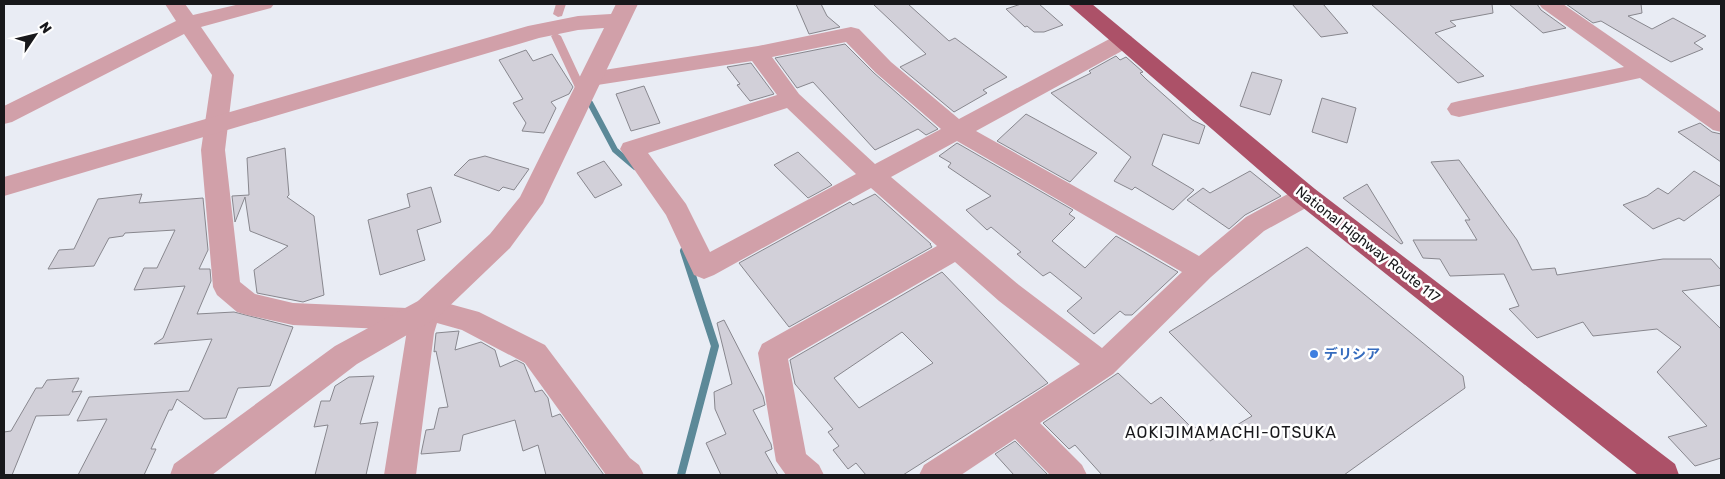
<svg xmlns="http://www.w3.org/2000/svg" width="1725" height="479" viewBox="0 0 1725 479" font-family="Rubik,'Noto Sans JP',sans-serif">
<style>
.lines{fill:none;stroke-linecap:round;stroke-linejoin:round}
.stream-far1{stroke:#5c8998;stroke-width:6}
.stream{stroke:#5c8998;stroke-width:8}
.building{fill:#d2d0d9;stroke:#88878e;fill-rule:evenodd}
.service{fill:#d1a0a9;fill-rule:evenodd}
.minor{fill:#d1a0a9;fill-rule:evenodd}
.tertiary{fill:#d1a0a9;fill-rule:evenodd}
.trunk{fill:#ac5168;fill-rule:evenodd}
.shop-dot{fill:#3f7fe0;stroke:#fff;stroke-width:2}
.labels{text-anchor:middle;stroke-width:5;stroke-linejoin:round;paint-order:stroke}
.street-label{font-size:14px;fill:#18181b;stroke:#fff}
.shop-label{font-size:14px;font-weight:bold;fill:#366cbe;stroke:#fff;text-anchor:start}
.quarter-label{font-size:16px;letter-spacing:1px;fill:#18181b;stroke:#fff}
</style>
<rect width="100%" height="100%" fill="#e9ecf4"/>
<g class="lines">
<path class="stream-far1" d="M590,103l25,47 20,17"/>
<path class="stream" d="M681,475l34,-129 -31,-95"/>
</g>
<g class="building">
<path d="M796,4h25l6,12 13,11 -31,7z"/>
<path d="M873,4h35l41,37 6,-3 52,39 -24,13 4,3 -33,19 -54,-45 26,-13z"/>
<path d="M1021,4h18l24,21 -19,7h-10l-7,-6 -2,1 -19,-18z"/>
<path d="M1292,4h31l25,29 -27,4z"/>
<path d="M1371,4h121l1,9 -43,8 6,5 -21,7 49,43 -26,7z"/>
<path d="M1509,4h28l4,6 25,18 -23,5z"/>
<path d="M1566,4h75l1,9 -14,3 24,13 21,-11 33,18 -12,7 9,6 -32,13 -70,-41 -8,2z"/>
<path d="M845,44l29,29 64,56 -12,6 -8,-6 -43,21 -62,-68 -16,6 -22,-30z"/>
<path d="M526,50l7,11 19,-7 21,33 -4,7 -18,8 5,6 -12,25 -22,-2 4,-8 -13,-20 10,-4 -24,-39z"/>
<path d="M1116,56l4,4 6,-3 17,15 -3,1 6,6 46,41 13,6 -6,18 -36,-10 -11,31 42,25 -21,20 -38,-23 -3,3 -18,-9 17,-24 -80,-64 40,-20 -2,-2z"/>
<path d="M751,63l23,31 -24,7 -13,-16 3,-1 -13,-17z"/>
<path d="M1252,72l30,8 -12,35 -30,-9z"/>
<path d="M644,86l16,37 -29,8 -15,-37z"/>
<path d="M1322,98l34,10 -9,35 -35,-11z"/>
<path d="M1026,114l71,39 -27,29 -73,-41z"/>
<path d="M1700,123l12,9 9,2v28l-43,-30z"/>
<path d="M957,143l116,67 -4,4 6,4 -23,23 33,27 31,-32 62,36 -46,43h-7l-5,-4 -26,23 -27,-23 15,-13 -32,-26 -7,4 -26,-22 4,-2 -30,-25 -4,3 -21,-20 25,-14 -43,-29 3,-4 -12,-7z"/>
<path d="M285,148l4,47 -2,2 27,19 10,79 -21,7 -46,-9 -3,-23 34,-24 -38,-15 -5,-34 -10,25 -3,-26 17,-1 -2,-37z"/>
<path d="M798,152l34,33 -24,13 -34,-33z"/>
<path d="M485,156l20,6 24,7 -15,21 -11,-3 -4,4 -45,-16 15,-15z"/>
<path d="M1459,160l58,80 15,30 23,-2 2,7 106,-16h48l10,11v15l-39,6 39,38v129l-26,8 -27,-29 39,-11 -50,-54 24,-25 -24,-18 -64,7 -10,-14 -46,16 -28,-29 10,-3 -15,-32 -54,2 -10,-17 -17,-1 -10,-18h64l-12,-20h5l-39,-58z"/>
<path d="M604,161l18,24 -27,13 -18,-25z"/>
<path d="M1250,171l31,25 -36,19 -16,14 -42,-29 16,-12 7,5z"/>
<path d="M1694,171l27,16v7l-37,27 -5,-3 -26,11 -30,-24 24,-9 11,-8 10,6z"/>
<path d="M1367,184l36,59 -2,1 -58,-46z"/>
<path d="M431,187l10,35 -24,8 8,30 -45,15 -12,-55 42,-13 -3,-13z"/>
<path d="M142,194l-3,9 64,-5 5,52 -9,19h11l1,12 -14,33 37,-2 59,15 -23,59 -32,2 -12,30 -22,1 -27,-20 -5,11h-3l-18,39h5l-12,26h-66l29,-56 -30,2 12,-24 100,-6 23,-52 -58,5 9,-6 22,-52 -51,4 10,-22h13l18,-38 -50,3 -2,3 -14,2 -15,28 -46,3 11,-19 15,-1 24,-50z"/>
<path d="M875,194l56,50h-1l2,3 -143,80 -50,-64 111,-61 3,3z"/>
<path d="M1307,247l156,129 2,12 -121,87h-242l-27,-30 -6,4 -26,-26 75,-50 33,31 10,-7 31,31 3,-1 15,14 42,-25 -83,-84z"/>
<path d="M942,272l106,111 -145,92h-37l-10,-12 -8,6 -15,-19 6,-4 -11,-14 5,-3 -38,-45 -5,-24zM902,332l31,31 -74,45 -25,-30z"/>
<path d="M724,320l39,76 2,9 -12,5 18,34 1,5 -7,3 13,23h-57l-15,-32 20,-9 -11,-25 -1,-17 18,-8 -15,-61z"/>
<path d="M459,331l-4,19 26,-8 14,8 5,17 16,-7 8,4 11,28 7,-2 6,8 4,19 8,-3 44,61h-58l-8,-30 -15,6 -8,-31 -52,15 -3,16 -39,3 5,-24 8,-1 5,-21 9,-1 -12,-56 -2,1 2,-19z"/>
<path d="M374,376l-14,48 18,-2 -12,53h-51l13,-50 -14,2 7,-26h9l5,-15 14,-9z"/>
<path d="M79,378l-7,14 10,-1 -13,24 -33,1 -24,59h-8v-43l7,-1 25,-43h6l5,-8z"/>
<path d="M1015,441l33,34h-34l-19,-21z"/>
</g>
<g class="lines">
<g class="service">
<path d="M556,4h10l-4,12 -4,1 -5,-3z"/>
<path d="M556,33l5,3 27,58 -1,3h-8l-1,-3 -27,-58z"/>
</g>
<g class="minor">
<path d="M165,4h20l8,11 47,-11h34l-3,4 -70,19 33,48 -9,75 15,132 15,12 38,9 114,5 7,2 4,-9 10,-3 51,14 66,33 85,113 9,7 5,10h-38l-81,-112 -63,-33 -25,-7 -3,10 -18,142h-32l23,-145 -114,-5 -46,-10 -10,-3 -20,-17 -4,-8 -12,-137 11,-75 -28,-41 -172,88 -8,2v-18l172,-85z"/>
<path d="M1539,4h24l158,109v19l-8,-2 -73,-52 -181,39 -8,-2 -4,-6 4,-6 8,-2 165,-34 -82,-59z"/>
<path d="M851,27l8,2 32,33 68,57 156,-83 8,-2 8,2 3,5 -3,5 -155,85 223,125 47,-39 51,-28 9,-2 9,2 4,7 -4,7 -51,28 -53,46 -98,97 -73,49 42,42 5,10h-37l-35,-36 -54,36h-42l5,-10 156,-101 -81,-63 -44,-39 -167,97 18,95 13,11 5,10h-38l-10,-14 -18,-108 4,-9 175,-98 -66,-58 -157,87 -10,4 -10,-4 -28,-60 -46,-66 3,-6 154,-48 -25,-34 -161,25 -8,-2 -3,-5 3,-5 8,-2 167,-26zM846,42l29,30 66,57 -66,35 -76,-70 -27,-37zM787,108l69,66 -146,78 -24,-48 -38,-51zM957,141l225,131 -80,76 -83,-63 -128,-108z"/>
</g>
<path class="tertiary" d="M616,4h22l-95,199 -33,45 -72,69 -81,47 -145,111h-42l4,-11 161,-118 83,-45 72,-67 30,-37 84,-169 -26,2 -39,8 -535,158v-19l524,-151 50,-10 33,-2z"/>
<path class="trunk" d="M1068,4h24l223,185 360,275 4,11h-41l-341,-272z"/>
</g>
<circle class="shop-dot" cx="1314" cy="354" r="5"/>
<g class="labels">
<g class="street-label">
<text transform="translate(1368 244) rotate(38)" y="5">National Highway Route 117</text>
</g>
<g class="shop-label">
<text x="1324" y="359">デリシア</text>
</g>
<g class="quarter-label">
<text x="1231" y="438">AOKIJIMAMACHI-OTSUKA</text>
</g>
</g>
<rect width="1725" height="479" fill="none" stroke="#18181b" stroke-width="10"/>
<g transform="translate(35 35) rotate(55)" stroke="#ffffff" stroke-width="4" paint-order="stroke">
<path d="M0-4L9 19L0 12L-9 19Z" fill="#18181b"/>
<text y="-8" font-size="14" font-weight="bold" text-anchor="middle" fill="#18181b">N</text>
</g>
</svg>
